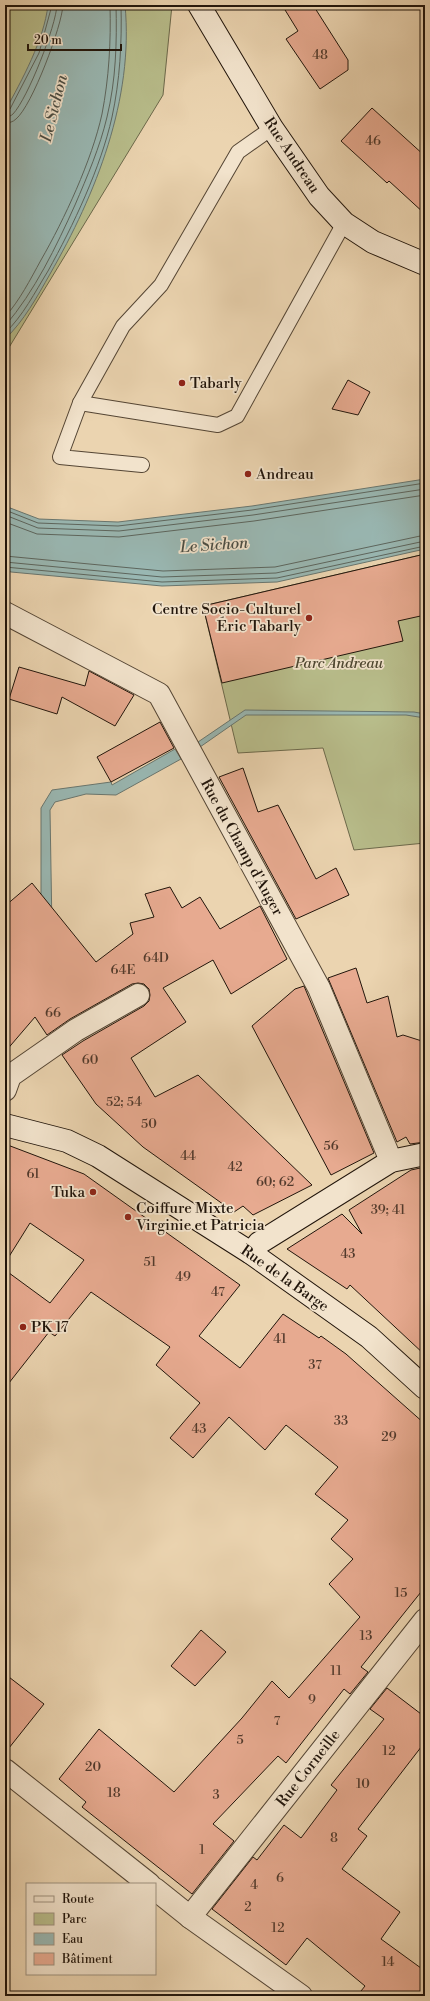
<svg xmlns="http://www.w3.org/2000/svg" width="430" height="2001" viewBox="0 0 430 2001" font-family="'Libre Bodoni',serif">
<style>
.green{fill:#b8bd8b;stroke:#6c694b}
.water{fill:#99b7b2;stroke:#69766f}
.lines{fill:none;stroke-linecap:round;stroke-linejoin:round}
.shore{stroke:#5d665e;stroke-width:1}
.building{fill:#e7aa90;stroke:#21150b}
.lane-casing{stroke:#544534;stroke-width:16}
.street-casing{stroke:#544534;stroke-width:24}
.secondary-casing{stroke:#21150b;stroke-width:24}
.lane{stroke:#f2e3cc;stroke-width:14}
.street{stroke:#f2e3cc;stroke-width:22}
.secondary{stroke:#f2e3cc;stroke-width:22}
.poi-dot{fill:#8f2418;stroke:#f2e3cc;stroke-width:1.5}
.labels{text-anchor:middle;stroke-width:3.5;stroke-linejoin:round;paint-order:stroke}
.number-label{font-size:13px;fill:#523a2c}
.street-label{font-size:15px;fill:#21150b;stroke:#f2e3cc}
.poi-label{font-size:15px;fill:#21150b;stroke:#f2e3cc;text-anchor:start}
.park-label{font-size:15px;font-style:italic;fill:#4e4731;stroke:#f2e3cc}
.water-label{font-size:16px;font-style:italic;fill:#4b4e45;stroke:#f2e3cc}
</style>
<rect width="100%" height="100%" fill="#ebd4b0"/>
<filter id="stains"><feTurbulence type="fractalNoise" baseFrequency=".005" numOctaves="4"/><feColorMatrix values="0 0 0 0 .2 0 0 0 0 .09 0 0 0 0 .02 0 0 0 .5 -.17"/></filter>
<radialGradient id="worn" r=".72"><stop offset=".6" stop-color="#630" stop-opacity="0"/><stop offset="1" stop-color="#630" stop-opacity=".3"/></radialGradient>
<g class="green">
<path d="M5,5h167l-9,90 -158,259z"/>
<path d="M425,554v289l-71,7 -31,-102 -85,5 -35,-147z"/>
</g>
<g class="water">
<path d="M48,5h77c9,94 -29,189 -75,269 -13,23 -26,47 -45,65v-228c17,-31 39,-71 43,-106z"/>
<path d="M425,479v70l-148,33 -115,4 -151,-14 -6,-2v-64l34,13 79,3 134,-16z"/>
<path d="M245,710l169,2 11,2v4l-19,-3h-160l-46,32 -2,-5z"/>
<path d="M175,749l6,10 -65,36 -30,-1 -31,8 -5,8 2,120 -11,-1v-121l11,-18 59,-8 1,3z"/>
</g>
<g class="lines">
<g class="shore">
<path d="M5,112l5,-3 29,-56 13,-48"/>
<path d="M5,117c3,0 6,-1 8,-3 15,-16 43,-88 44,-109"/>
<path d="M5,123c4,0 8,-1 11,-4 16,-13 46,-93 47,-114"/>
<path d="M5,317c15,-17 25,-37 36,-57 23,-40 51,-100 61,-146 7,-36 9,-72 8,-109"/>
<path d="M5,326c30,-35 51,-79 70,-121 12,-28 25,-58 32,-88 9,-37 10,-75 9,-112"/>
<path d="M5,333c18,-17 30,-41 43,-62 25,-45 53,-104 64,-154 8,-37 10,-74 9,-112"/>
<path d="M5,510l33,13 80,3 134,-16 173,-27"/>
<path d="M5,515l33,13 81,3 134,-16 172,-26"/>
<path d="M5,522l32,12 82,3 135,-16 171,-26"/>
<path d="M5,556l158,15 112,-4 150,-32"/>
<path d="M5,562l157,15 114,-4 149,-32"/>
<path d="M5,567l157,15 115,-4 148,-32"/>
</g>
</g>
<g class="building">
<path d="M282,5h31l35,55v10l-28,19 -34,-50 12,-8z"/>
<path d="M372,108l53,48v58l-36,-33 -2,2 -46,-42z"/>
<path d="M348,380l22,12 -12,23 -26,-6z"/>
<path d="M425,554v61l-27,6 5,20 -181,42 -19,-77z"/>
<path d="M19,667l66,19 4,-15 45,24 -19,31 -53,-29 -5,17 -48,-15z"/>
<path d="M160,722l14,26 -63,34 -14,-25z"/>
<path d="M243,768l15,44 20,-7 38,74 20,-11 13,27 -53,24 -77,-142z"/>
<path d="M32,883l64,79 37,-28 -3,-11 24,-6 -9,-23 25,-7 12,21 18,-11 20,32 40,-23 27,53 -56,35 -18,-34 -50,28 23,34 -55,36 24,39 43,-22 114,110 -59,30 -10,-9 -9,6 -91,-65 -47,-43 -34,-49 21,-14 61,-35 5,-5 1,-6 -1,-6 -5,-5 -6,-1 -6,1 -62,35 -23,16 -12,-18 -30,35v-146z"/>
<path d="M356,968l11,35 21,-7 9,41 6,-2 22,7v100l-15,2 -4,-7 -9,5 -69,-164z"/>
<path d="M304,986l70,167 -43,22 -79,-149 43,-37z"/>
<path d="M5,1144l79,30 156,111 -41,51 41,32 43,-54 36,24 2,-2 25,18 79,70v163l-64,80 7,5 -18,22 -6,-5 -58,74 -8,-7 -65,68 21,17 -42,53 -110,-87 4,-5 -27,-23 40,-50 75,63 68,-74 30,-37 17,17 71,-81 -31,-33 24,-25 -22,-20 17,-19 -33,-26 23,-27 -52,-42 -21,25 -36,-33 -36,41 -23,-20 30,-35 -44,-38 14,-18 -79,-55 -36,44 -6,-4 -44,56v-118l45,33 34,-43 -54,-37 -25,40z"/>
<path d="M425,1167v188l-75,-70 -3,4 -60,-40 55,-35 20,20 -13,-24 62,-40z"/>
<path d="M201,1630l25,22 -31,34 -24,-20z"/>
<path d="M5,1674l39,30 -39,49z"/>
<path d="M387,1688l38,29v25l-67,87 9,7 -25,33 58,43 -19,27 44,32v25h-68l8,-10 -58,-48 -21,27 -74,-56 41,-52 4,3 27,-35 17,13 36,-48 -6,-5 53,-66 -14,-10z"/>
</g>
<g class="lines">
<defs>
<g id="lane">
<path d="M80,403l138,22 19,-9 107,-193"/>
<path d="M142,465l-82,-8 20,-54 43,-77 38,-41 77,-133 34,-24"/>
</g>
<g id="street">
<path d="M5,613l154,81 160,294 72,173"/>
<path d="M5,1090l5,-14 66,-46 62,-35"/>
<path d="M5,1770l144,114"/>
<path d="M155,1889l35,28 111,79"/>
<path d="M190,1917l235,-297"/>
</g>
<g id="secondary">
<path d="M199,5l73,123 47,68 25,27 29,19 52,22"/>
<path d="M5,1125l62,16 31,15 153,97 118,84 56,51"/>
<path d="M251,1253l8,-10 132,-82 34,-7"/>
</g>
</defs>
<use href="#lane" class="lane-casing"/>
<use href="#street" class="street-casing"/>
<use href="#secondary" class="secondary-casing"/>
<use href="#lane" class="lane"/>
<use href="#street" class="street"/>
<use href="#secondary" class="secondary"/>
</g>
<g class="poi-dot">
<circle cx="182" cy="383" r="4"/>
<circle cx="248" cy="474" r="4"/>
<circle cx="309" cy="618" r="4"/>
<circle cx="93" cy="1192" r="4"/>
<circle cx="128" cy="1217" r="4"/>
<circle cx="23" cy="1327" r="4"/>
</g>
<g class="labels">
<g class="number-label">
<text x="320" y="59">48</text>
<text x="373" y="145">46</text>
<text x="156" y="962">64D</text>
<text x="123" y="974">64E</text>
<text x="53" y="1017">66</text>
<text x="90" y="1064">60</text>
<text x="124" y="1106">52; 54</text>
<text x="149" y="1128">50</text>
<text x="331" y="1150">56</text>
<text x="188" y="1160">44</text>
<text x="235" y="1171">42</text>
<text x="33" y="1178">61</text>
<text x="275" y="1186">60; 62</text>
<text x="388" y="1214">39; 41</text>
<text x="348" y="1258">43</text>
<text x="150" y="1266">51</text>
<text x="183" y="1281">49</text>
<text x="218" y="1296">47</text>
<text x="280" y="1343">41</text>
<text x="315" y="1369">37</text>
<text x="341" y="1425">33</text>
<text x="199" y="1433">43</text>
<text x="389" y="1441">29</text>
<text x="401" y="1597">15</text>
<text x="366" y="1640">13</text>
<text x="336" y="1675">11</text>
<text x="312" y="1704">9</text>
<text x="277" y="1725">7</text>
<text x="240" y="1744">5</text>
<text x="389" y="1755">12</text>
<text x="93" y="1771">20</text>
<text x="363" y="1788">10</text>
<text x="114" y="1797">18</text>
<text x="216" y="1799">3</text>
<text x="334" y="1842">8</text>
<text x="202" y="1854">1</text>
<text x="280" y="1882">6</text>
<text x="254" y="1889">4</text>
<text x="248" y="1911">2</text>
<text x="278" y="1932">12</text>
<text x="388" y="1966">14</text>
</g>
<g class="street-label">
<text transform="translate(292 155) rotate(56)" y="5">Rue Andreau</text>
<text transform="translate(242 847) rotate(61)" y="5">Rue du Champ d'Auger</text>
<text transform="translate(285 1278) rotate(35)" y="5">Rue de la Barge</text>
<text transform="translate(308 1768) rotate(-52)" y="5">Rue Corneille</text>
</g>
<g class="poi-label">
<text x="190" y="388">Tabarly</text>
<text x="256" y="479">Andreau</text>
<text x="301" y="614" text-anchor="end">Centre Socio-Culturel<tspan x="301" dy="17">Éric Tabarly</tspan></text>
<text x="85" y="1197" text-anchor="end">Tuka</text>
<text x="136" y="1213">Coiffure Mixte<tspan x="136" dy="17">Virginie et Patricia</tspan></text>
<text x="31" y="1332">PK 17</text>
</g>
<g class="park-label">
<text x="339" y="668">Parc Andreau</text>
</g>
<g class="water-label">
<text transform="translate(53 108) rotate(-76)" y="6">Le Sichon</text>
<text transform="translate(214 544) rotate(-4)" y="6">Le Sichon</text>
</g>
</g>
<rect width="430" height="2001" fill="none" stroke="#ebd4b0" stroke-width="20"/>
<rect x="6" y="6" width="418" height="1989" fill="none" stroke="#21150b" stroke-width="2"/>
<rect x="10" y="10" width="410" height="1981" fill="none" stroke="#21150b"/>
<rect x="26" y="1883" width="130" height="92" fill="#f2e3cc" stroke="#9e917f"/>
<rect x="34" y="1896" width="20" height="6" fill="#f2e3cc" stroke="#9e917f"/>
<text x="62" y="1903" font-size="12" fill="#21150b">Route</text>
<rect x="34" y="1913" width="20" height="12" fill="#b8bd8b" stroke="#9e917f"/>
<text x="62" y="1923" font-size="12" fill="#21150b">Parc</text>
<rect x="34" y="1933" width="20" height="12" fill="#99b7b2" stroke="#9e917f"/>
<text x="62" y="1943" font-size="12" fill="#21150b">Eau</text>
<rect x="34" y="1953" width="20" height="12" fill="#e7aa90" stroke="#9e917f"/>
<text x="62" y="1963" font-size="12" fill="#21150b">Bâtiment</text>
<path d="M28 44v6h93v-6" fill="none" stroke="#21150b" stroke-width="2"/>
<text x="34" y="44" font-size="12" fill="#21150b" stroke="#f2e3cc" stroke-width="3" paint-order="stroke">20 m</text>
<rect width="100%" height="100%" filter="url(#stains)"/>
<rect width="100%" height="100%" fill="url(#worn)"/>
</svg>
